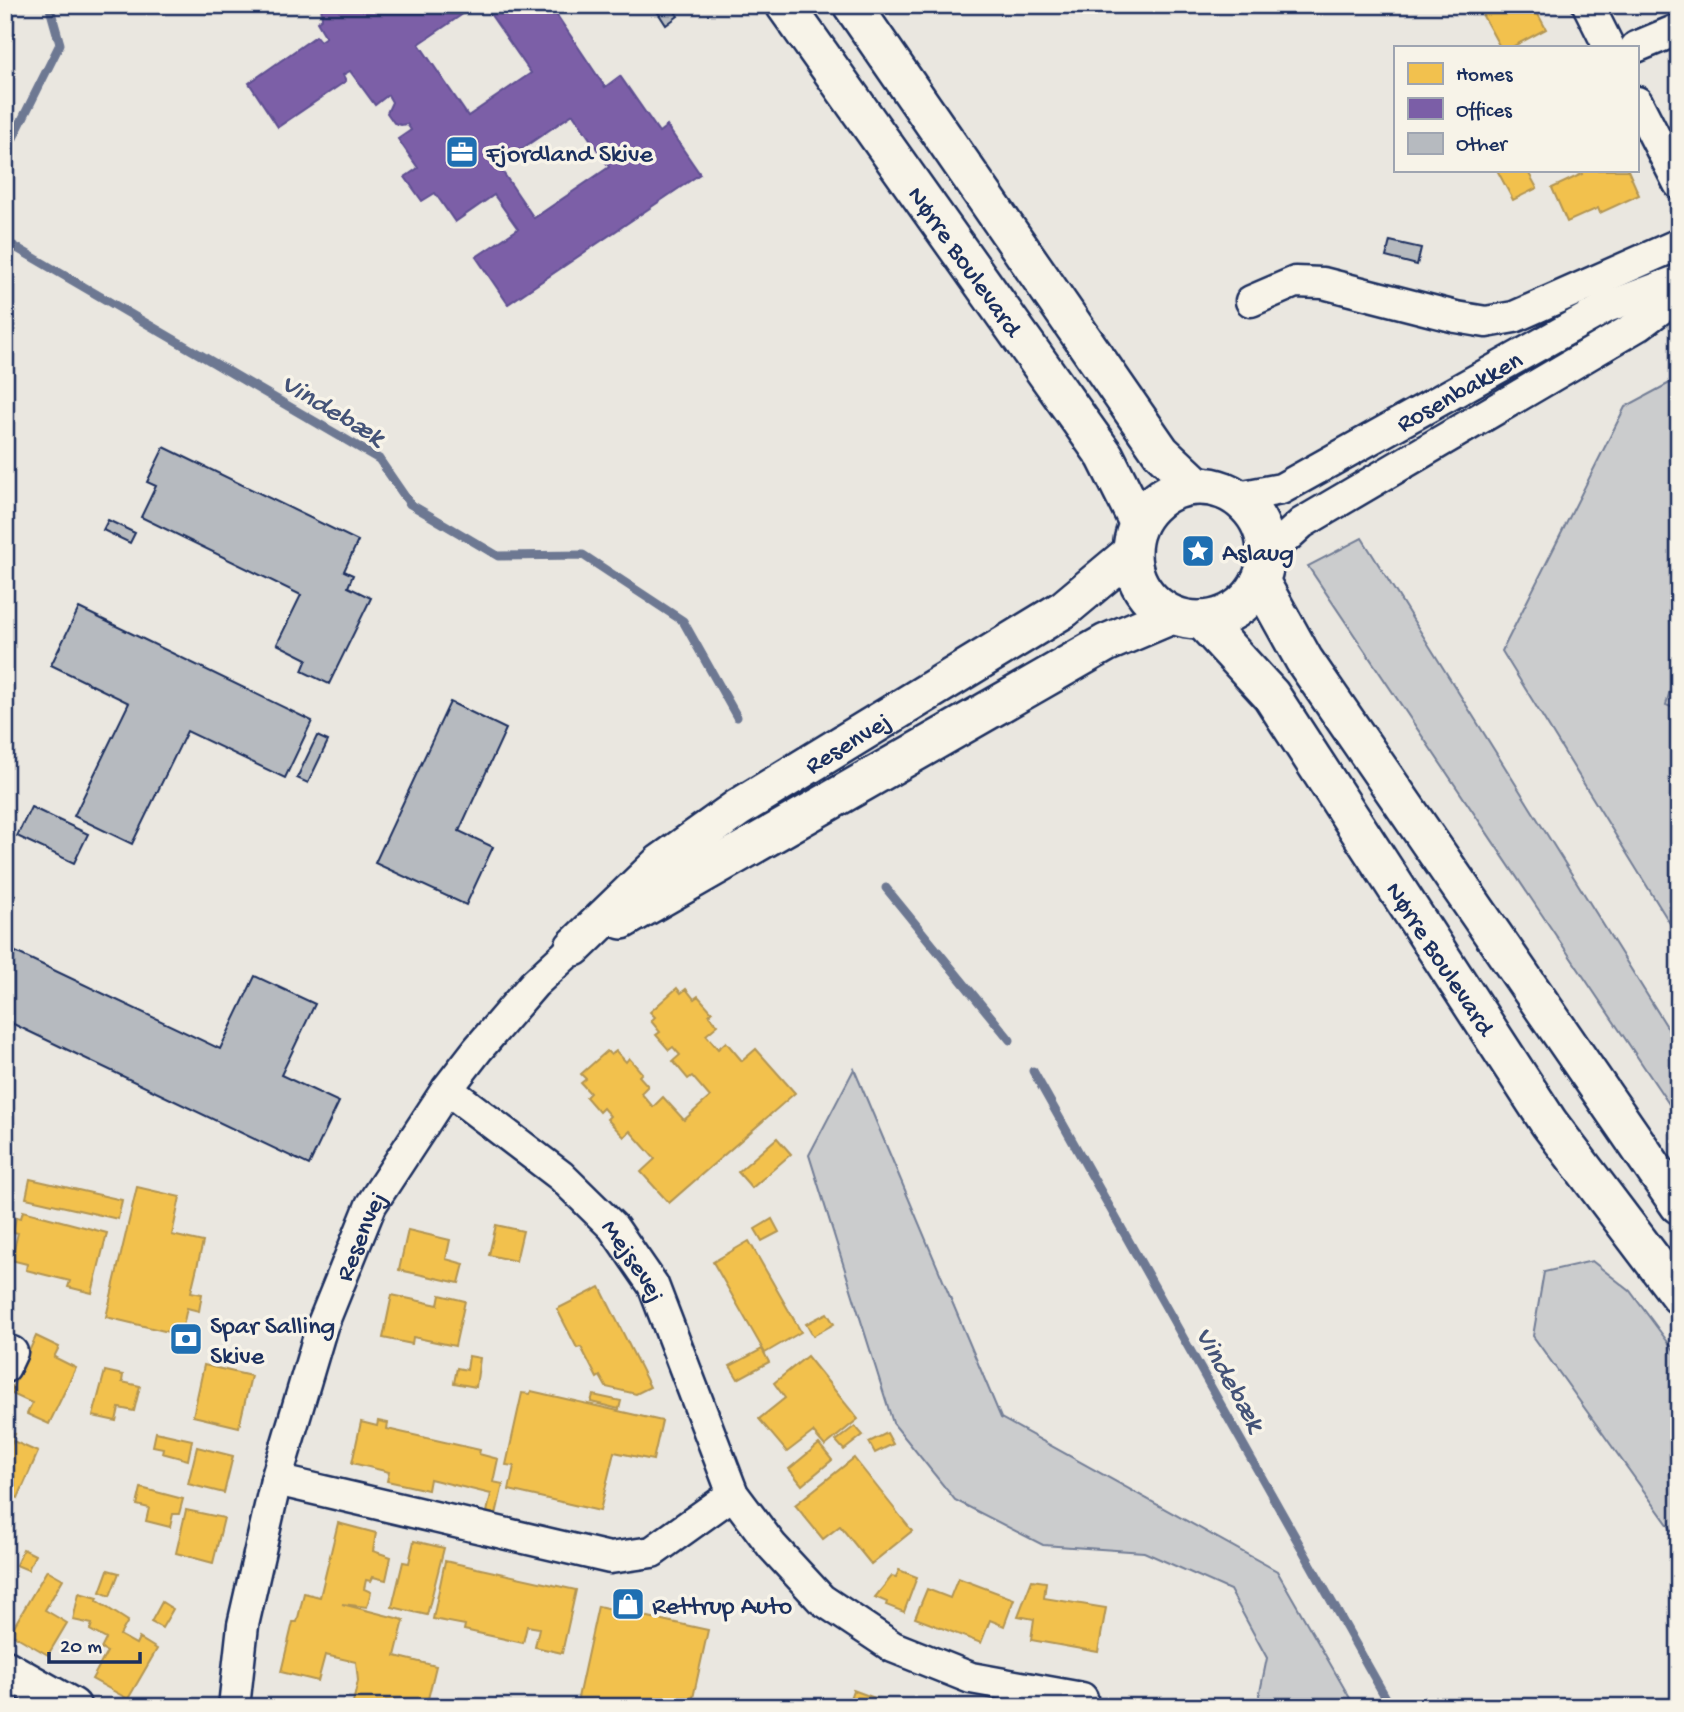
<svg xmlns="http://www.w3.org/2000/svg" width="1684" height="1712" viewBox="0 0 1684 1712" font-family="'Gochi Hand',sans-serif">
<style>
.green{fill:#cbcccd;stroke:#737e96;stroke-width:2}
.homes{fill:#f2c14e;stroke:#b29553;stroke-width:2}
.offices{fill:#7b5ea7;stroke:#5e5091;stroke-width:2;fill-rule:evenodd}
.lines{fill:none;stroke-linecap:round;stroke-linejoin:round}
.stream{stroke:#6d7892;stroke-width:9}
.building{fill:#b6babf;stroke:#1b2f5e;stroke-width:2}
.minor-casing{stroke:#1b2f5e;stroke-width:35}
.tertiary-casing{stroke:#1b2f5e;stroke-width:42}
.minor{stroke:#f7f3e8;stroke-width:30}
.tertiary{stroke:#f7f3e8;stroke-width:37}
.labels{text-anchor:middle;stroke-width:7;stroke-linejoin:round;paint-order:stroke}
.poi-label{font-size:26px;fill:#1b2f5e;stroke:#f7f3e8;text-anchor:start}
.street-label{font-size:26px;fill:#1b2f5e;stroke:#f7f3e8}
.water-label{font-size:28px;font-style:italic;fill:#445378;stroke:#f7f3e8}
</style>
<rect width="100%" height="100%" fill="#eae7e0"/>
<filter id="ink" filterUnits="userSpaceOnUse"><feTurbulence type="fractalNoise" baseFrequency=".0143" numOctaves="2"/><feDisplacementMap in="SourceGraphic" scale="14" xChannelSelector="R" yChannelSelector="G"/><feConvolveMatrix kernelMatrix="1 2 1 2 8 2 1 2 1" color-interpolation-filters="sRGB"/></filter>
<g filter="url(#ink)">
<g class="green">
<path d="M1679,378v280l-13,47 13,5v228l-177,-287 123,-244z"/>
<path d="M1362,538l317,508v73l-371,-553z"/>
<path d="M854,1069l147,349 276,153 78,136h-92l-4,-10 8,-39 -37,-68 -86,-38 -101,-7 -88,-45 -62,-77 -84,-268z"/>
<path d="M1592,1261l38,30 49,66v183l-146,-204 11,-64z"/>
</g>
<g class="homes">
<path d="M1477,5h56l13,24 -34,18h-12z"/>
<path d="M1497,170h30l10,18 -24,12z"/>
<path d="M1580,170h48l11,25 -39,18 -2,-5 -31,14 -15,-34 30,-14z"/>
<path d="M677,988l4,5 5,-4 8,10 4,-3 14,16 -3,3 9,10 -12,10 12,14 8,-7 16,19 14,-12 39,44 -126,110 -28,-31 14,-13 -25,-28 -6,6 -17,-18 3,-3 -7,-8 -4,4 -13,-15 4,-4 -9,-10 5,-4 -5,-5 26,-23 4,4 5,-4 10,11 3,-4 13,15 -3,3 9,10 -7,7 12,14 10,-10 21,23 26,-23 -18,-21 -4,3 -15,-18 7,-6 -7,-8 -4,3 -13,-15 4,-3 -9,-11 4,-4 -5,-5z"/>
<path d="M777,1138l14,16 -39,34 -14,-16z"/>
<path d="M30,1179l92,21 -4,19 -92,-21z"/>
<path d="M137,1187l43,10 -8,38 31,7 -12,50 11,2 -3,17 -12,-3 -6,27 -75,-18z"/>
<path d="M23,1211l84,22 -15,60 -24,-6 2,-6 -44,-11 1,-6 -16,-4 7,-27 -5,-1 3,-15 5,1z"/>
<path d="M772,1219l7,13 -17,9 -7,-12z"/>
<path d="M496,1225l27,6 -7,30 -27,-6z"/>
<path d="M408,1230l42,10 -4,19 18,5 -5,19 -60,-13z"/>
<path d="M749,1241l52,91 -36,21 -52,-91z"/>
<path d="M600,1287l50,100 -14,7 -30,-7 -6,-11 -3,2 -16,-31 -4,1 -20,-39z"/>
<path d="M392,1295l46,10 2,-10 25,6 -10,45 -42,-9 -1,7 -29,-6z"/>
<path d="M827,1313l7,11 -21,12 -7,-12z"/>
<path d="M36,1336l23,11 -5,10 22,11 -27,56 -22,-10 5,-11 -22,-10z"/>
<path d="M762,1349l7,13 -31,17 -8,-13z"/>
<path d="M469,1356l11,2 -4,29 -22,-4 3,-15 10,2z"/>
<path d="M807,1356l51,63 -33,27 -12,-14 -26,20 -28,-33 26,-21 -11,-15z"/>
<path d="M204,1365l47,11 -12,51 -46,-11z"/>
<path d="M105,1371l18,4 -1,7 18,4 -6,25 -15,-3 -3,13 -23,-5z"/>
<path d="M531,1391l131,30 -9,39 -39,-8 -14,59 -91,-21 5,-24 -8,-1 16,-72 8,1z"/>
<path d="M593,1395l28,6 -2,8 -28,-7z"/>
<path d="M378,1421l10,2 -1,6 93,21 -1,4 19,5 -5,23 10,2 -7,31 -9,-3 4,-18 -61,-15 -2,11 -41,-9 2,-9 -37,-9 9,-41 16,4z"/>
<path d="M855,1426l8,9 -19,15 -8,-9z"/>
<path d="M5,1429l10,5 -6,12 -4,-2z"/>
<path d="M156,1432l36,8 -4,20 -26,-7 1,-5 -10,-2z"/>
<path d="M887,1433l6,11 -18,9 -6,-11z"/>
<path d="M13,1441l25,11 -20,46 -13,-6v-40l2,1z"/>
<path d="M819,1444l13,16 -30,25 -13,-16z"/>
<path d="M197,1447l36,9 -9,37 -36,-9z"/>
<path d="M854,1458l58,73 -41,33 -31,-38 -17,13 -28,-34z"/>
<path d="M141,1488l42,11 -4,15h-6l-3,13 -24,-6 3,-13 -12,-3z"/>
<path d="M186,1510l38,8 -11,45 -37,-10z"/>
<path d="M338,1523l38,10 -3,18 18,6 -5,23 -13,-3 -2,4 -5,-1 -2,9 7,3 -4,15 -25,-3 62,16 -9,36 41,10 -10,41h-74l6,-26 -2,-19 -31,-7 -7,26 -37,-9 12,-50h4l7,-29 16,4z"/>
<path d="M414,1541l30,7 -17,67 -35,-8 11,-45 6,1z"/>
<path d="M23,1549l12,6 -7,15 -12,-5z"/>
<path d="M445,1561l131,29 -14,63 -27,-6 4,-19 -12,-2 -4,17 -59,-13 1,-5 -32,-6z"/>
<path d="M47,1570l16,9 -18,31 22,13 -19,32 -38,-22z"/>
<path d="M108,1570l11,3 -9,23 -10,-4z"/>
<path d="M899,1570l18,7 -13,35 -18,-7 1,-3 -12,-5 17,-21 4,1z"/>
<path d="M958,1578l56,21 -10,27 -14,-6 -9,23 -66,-25 12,-29 23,9z"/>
<path d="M1032,1580l14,2 -2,16 62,10 -8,44 -67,-12 3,-21 -16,-3z"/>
<path d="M79,1593l19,5 -1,3 31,20 -8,14 16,9 3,-6 18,11 -29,50 -36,-20 15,-27 -6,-3 5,-10 -16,-9 2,-6 -19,-4z"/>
<path d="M162,1602l11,7 -11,19 -11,-6z"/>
<path d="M598,1606l110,24 -17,77h-115z"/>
<path d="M853,1690l41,15v2h-47z"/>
</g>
<path class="offices" d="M321,5h51l3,6 8,-6h93l-57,39 49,72 63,-43 -47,-68h66l55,82 15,-11 39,56 8,-6 33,48 -192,130 -32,-47 42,-28 -24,-34 -39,27 -20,-29 -13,8 -17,-24 13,-9 -20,-29 13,-9 -4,-6 -6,1 -7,-2 -7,-10 5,-11 -4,-7 -13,10 -25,-34 -7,4 3,6 -68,46 -29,-44 67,-47 4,5 6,-4 -9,-15 5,-4zM573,114l36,53 -75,51 -36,-53z"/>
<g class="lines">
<g class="stream">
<path d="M5,154l55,-110 -11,-39"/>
<path d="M5,241l374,218 31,45 88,52 85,-1 100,66 54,96"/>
<path d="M886,888l124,152"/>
<path d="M1033,1071l358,636"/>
</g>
</g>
<g class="building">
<path d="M653,5h17l8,11 -12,9z"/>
<path d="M1390,241l31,7 -4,17 -31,-8z"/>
<path d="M164,447l194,94 -14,30 9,4 -5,12 23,11 -42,86 -27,-13 5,-12 -30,-15 24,-49 -160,-78 15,-31 -9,-4z"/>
<path d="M108,520l27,13 -5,10 -27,-13z"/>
<path d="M79,608l233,113 -27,57 -98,-47 -55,113 -58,-28 55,-113 -78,-38z"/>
<path d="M450,702l56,27 -47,102 34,16 -27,58 -91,-42z"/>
<path d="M317,736l11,5 -20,42 -11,-5z"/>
<path d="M31,807l57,27 -14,29 -57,-27z"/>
<path d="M5,890l10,5 -10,20z"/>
<path d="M5,947l215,102 35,-73 60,28 -34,71 58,27 -30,63 -304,-145z"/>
</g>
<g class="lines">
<defs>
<g id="minor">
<path d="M1588,5l21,42"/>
<path d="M1636,47l43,-18"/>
<path d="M1637,102l42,82"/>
<path d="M1251,301l44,-19 28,1 133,34 30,5 28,-5 165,-73"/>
<path id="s1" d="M1238,497l43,-8 326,-182 72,-27"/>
<path d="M1267,555l35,-32 337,-198 40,-30"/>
<path id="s2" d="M447,1089l114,87 52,51 40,58 80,209 39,52 49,53 72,48 78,31 111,20"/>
<path d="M5,1367l7,-15"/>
<path d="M276,1480l334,78 42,-6 81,-58"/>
<path id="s3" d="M234,1707l9,-82 33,-145 46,-154 49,-121 76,-116 31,-40 56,-65 40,-37"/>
</g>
<g id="tertiary">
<path id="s4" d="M785,5l320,451 33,66"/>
<path d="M852,5l309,447 35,33"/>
<circle cx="1199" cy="553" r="67"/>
<path d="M1260,581l44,79 375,545"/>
<path id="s5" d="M1202,620l69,75 278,428 130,172"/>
<path d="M622,920l484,-277 66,-28"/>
<path id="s6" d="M574,947l87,-84 77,-55 326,-199 67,-56"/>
<path d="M5,1669l67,38"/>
</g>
</defs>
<use href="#minor" class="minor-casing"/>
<use href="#tertiary" class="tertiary-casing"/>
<use href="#minor" class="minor"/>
<use href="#tertiary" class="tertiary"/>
</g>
</g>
<defs>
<symbol id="office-square" viewBox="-11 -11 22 22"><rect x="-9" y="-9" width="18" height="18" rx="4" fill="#1f6fb2" stroke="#f7f3e8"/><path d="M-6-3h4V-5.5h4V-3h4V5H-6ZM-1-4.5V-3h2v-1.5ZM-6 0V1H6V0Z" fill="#fff"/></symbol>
<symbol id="sight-square" viewBox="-11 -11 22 22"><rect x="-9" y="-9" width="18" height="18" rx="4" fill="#1f6fb2" stroke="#f7f3e8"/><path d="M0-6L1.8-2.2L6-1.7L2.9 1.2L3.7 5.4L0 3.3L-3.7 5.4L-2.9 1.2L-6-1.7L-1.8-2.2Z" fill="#fff"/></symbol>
<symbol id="bank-square" viewBox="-11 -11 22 22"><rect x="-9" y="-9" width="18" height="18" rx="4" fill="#1f6fb2" stroke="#f7f3e8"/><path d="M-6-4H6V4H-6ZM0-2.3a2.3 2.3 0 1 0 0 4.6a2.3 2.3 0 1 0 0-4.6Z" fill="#fff"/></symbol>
<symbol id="shop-square" viewBox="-11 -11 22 22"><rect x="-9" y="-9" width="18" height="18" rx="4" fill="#1f6fb2" stroke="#f7f3e8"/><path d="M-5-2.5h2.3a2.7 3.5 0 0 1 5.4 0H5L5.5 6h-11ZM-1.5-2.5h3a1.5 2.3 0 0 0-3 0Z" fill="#fff"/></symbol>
</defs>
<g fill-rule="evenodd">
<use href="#office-square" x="443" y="133" width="38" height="38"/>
<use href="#sight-square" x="1179" y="532" width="38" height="38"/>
<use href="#bank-square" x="167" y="1320" width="38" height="38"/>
<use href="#shop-square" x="609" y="1585" width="38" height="38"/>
</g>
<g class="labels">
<g class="poi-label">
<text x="486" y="161">Fjordland Skive</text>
<text x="1222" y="560">Aslaug</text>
<text x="210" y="1333">Spar Salling<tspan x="210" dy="30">Skive</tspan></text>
<text x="652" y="1613">Rettrup Auto</text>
</g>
<g class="street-label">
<text dy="9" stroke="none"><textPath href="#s4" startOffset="313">Nørre Boulevard</textPath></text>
<text dy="9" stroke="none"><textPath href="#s1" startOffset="247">Rosenbakken</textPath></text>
<text dy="9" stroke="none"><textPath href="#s6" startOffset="343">Resenvej</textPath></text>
<text dy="9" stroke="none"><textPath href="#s5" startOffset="415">Nørre Boulevard</textPath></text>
<text dy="9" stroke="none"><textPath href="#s3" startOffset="490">Resenvej</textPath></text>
<text dy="9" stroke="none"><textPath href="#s2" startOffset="256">Mejsevej</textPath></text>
</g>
<g class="water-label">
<text transform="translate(334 408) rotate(31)" y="10">Vindebæk</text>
<text transform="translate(1232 1378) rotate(61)" y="10">Vindebæk</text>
</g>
</g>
<rect width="1684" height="1712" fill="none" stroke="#f7f3e8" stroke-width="28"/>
<rect x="14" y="14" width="1656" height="1684" fill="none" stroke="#1b2f5e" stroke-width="2.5" filter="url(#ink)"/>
<rect x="1394" y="46" width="245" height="126" fill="#f7f3e8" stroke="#9fa5b1" stroke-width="2"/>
<rect x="1408" y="63" width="35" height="21" fill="#f2c14e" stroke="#9fa5b1" stroke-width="2"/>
<text x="1456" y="80" font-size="21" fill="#1b2f5e">Homes</text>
<rect x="1408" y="98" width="35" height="21" fill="#7b5ea7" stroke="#9fa5b1" stroke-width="2"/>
<text x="1456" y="116" font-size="21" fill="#1b2f5e">Offices</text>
<rect x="1408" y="133" width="35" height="21" fill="#b6babf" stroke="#9fa5b1" stroke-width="2"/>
<text x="1456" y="150" font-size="21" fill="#1b2f5e">Other</text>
<path d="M49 1652v10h91v-10" fill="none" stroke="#1b2f5e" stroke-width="3.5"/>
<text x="60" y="1652" font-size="21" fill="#1b2f5e" stroke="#f7f3e8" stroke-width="5" paint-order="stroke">20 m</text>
</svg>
